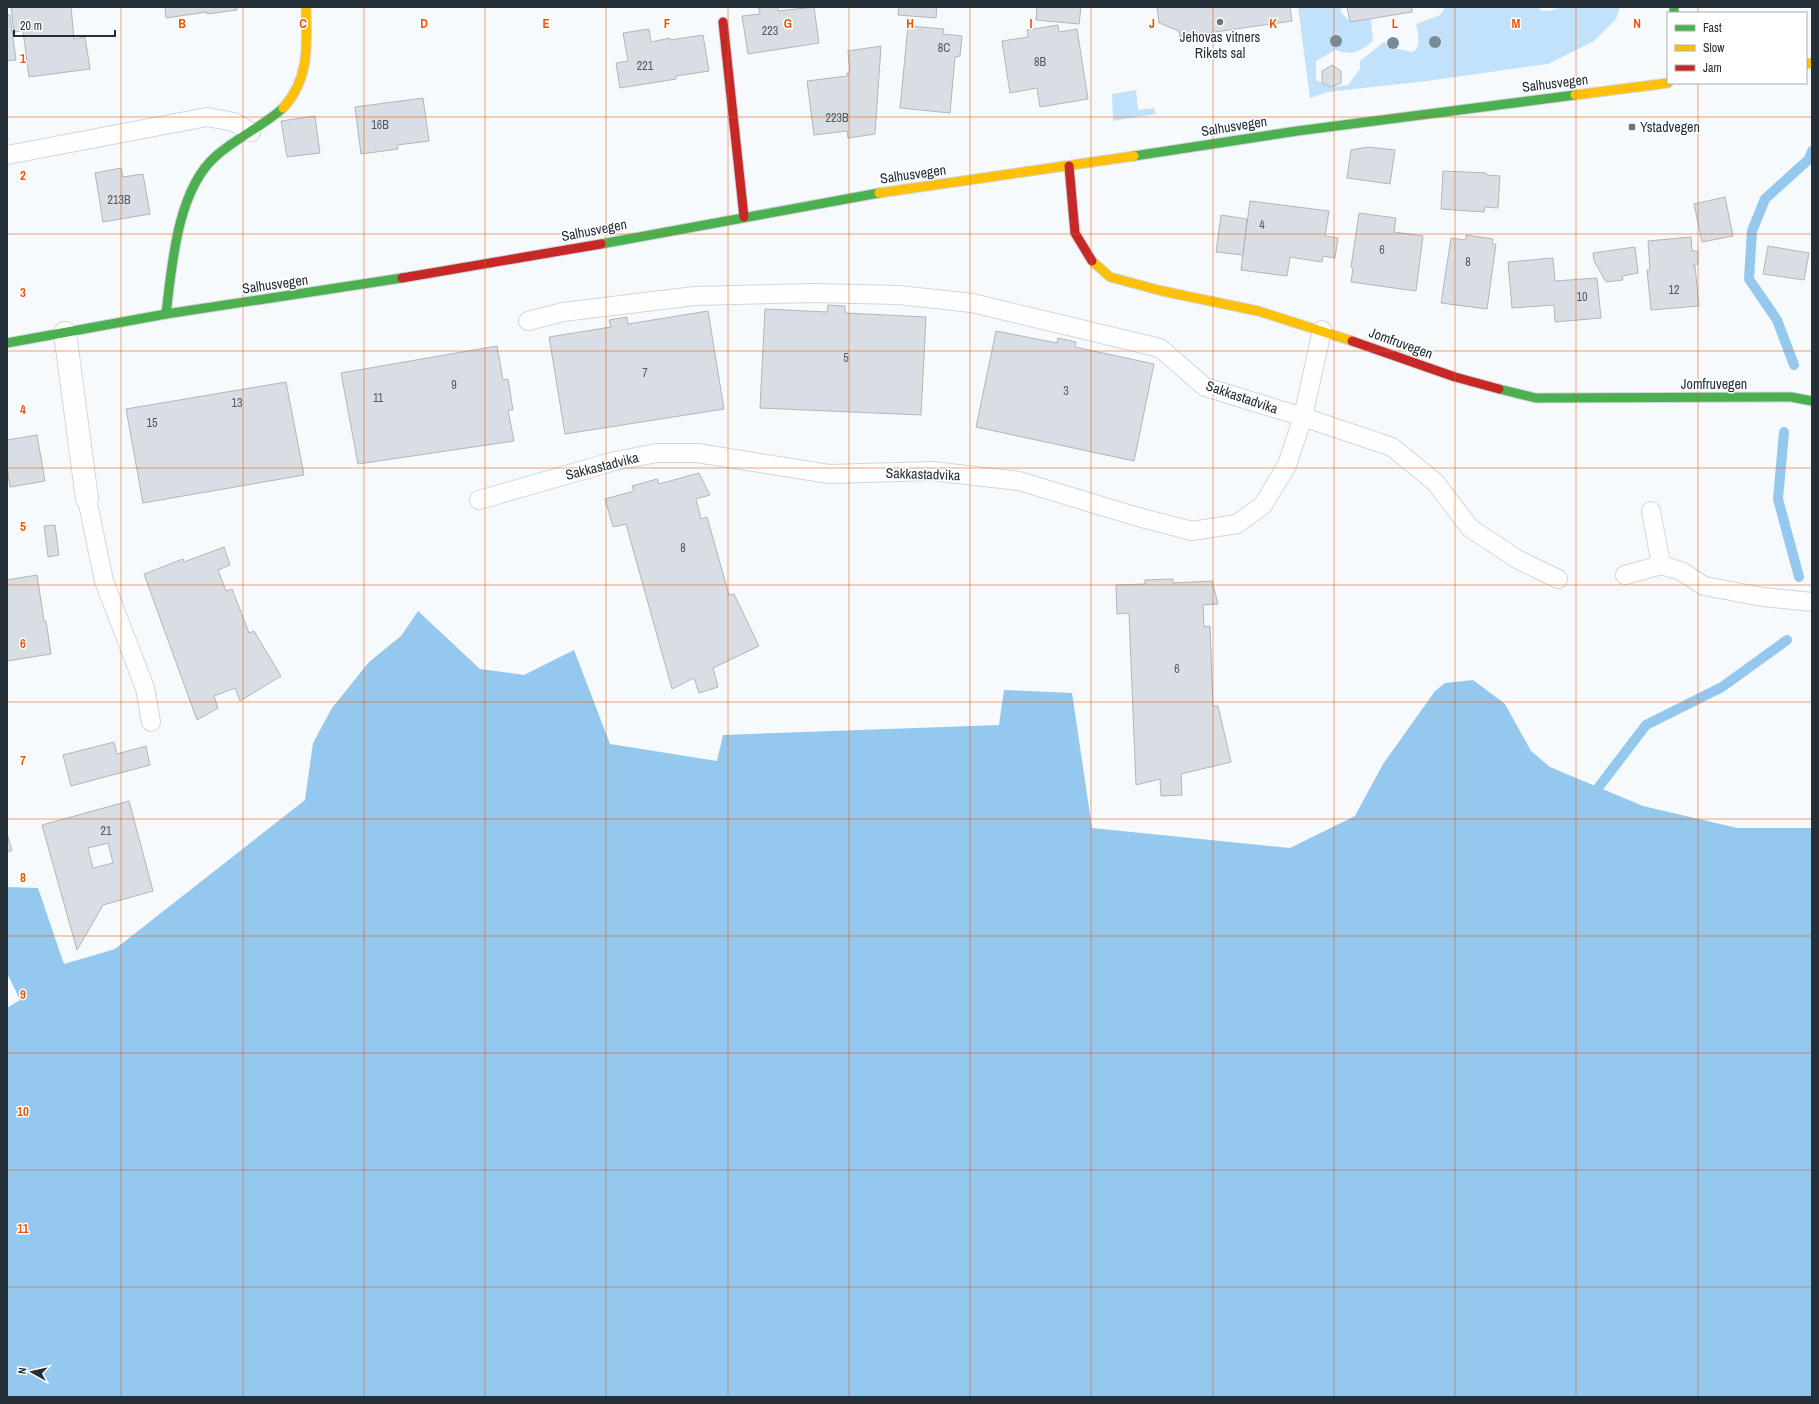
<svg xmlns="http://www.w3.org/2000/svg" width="1819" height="1404" viewBox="0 0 1819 1404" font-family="'Archivo Narrow',sans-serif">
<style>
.green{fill:#c2e2fb}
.water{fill:#94c8ef}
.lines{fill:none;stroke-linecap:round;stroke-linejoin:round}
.stream{stroke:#94c8ef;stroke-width:10}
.building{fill:#d8dee4;stroke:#b0b6bb;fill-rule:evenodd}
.lane-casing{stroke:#d0d7dc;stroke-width:20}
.street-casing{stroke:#d0d7dc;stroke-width:24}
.fast-casing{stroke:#d0d7dc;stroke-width:11}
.slow-casing{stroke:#d0d7dc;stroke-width:11}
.jam-casing{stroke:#d0d7dc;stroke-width:11}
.lane{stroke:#fefeff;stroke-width:18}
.street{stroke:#fefeff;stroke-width:22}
.fast{stroke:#4caf50;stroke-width:9}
.slow{stroke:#ffc107;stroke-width:9}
.jam{stroke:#c62828;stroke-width:9}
.tree{fill:#778a97}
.grid{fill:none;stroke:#e8590c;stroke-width:1;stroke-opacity:0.55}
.poi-dot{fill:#6e767d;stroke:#fff;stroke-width:1.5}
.labels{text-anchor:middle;stroke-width:3;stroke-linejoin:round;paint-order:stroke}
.number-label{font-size:12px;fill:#515b63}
.poi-label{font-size:14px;fill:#242f38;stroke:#fff}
.street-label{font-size:14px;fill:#242f38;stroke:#fff}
.grid-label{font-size:13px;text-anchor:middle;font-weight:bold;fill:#e8590c;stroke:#fff;stroke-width:3;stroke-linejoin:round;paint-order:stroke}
</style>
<rect width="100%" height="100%" fill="#f7fafc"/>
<g class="green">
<path d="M1298,7h43v5l9,10 21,-3 2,22c-15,11 -19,15 -38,9l-19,11v19l15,7 17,-2 12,-16v-8l25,-20 3,6 25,5c9,-7 5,-18 3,-28l24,-9 5,-8h92l6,4h6l14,-4h57l-4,12 -22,22 -46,23 -121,17 -99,11 -18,6z"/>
<path d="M1136,90l2,20 16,-2 2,6 -43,7 -1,-27z"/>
</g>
<path class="water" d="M418,611l62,58 44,6 50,-25 36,94 107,17 6,-26 276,-10 5,-35 68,3 20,135 198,20 65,-32 28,-52 52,-73 10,-8 28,-3 32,24 26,47 19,16 93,39 94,22h75v569h-1805v-389l13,-8 -13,-27v-86l31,1 26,76 51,-15 190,-149 8,-57 19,-35 37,-46 32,-26z"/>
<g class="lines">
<g class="stream">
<path d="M1794,365l-17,-45 -28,-41 3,-48 13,-32 44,-40 3,-8"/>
<path d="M1784,432l-6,67 21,78"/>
<path d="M1598,788l48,-63 76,-38 65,-47"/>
</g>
</g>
<g class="building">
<path d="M11,7h60l3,32 11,-2 5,32 -61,8 -6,-46 -9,1z"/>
<path d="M165,7h78l-7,1 1,2 -30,4v-2l-41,6z"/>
<path d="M758,7h20v4l36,-4 5,36 -71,11 -6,-38 18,-2z"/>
<path d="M899,7h38l-1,11 -38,-3z"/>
<path d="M1037,7h44l-2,17 -43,-4z"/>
<path d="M1157,7h133l2,14 -112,16 -1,-6 -20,-8z"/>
<path d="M1347,7h65v5l-62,10z"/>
<path d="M7,15h3l6,45 -9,1z"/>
<path d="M1058,25l1,7 18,-3 11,70 -48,8 -3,-19 -27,5 -8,-52 26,-4 -1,-7z"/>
<path d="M908,26l36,3 -1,5 19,2 -2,20 -5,1 -5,56 -50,-5z"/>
<path d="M649,29l2,13 19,-4v2l33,-5 6,36 -33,5v3l-56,9 -4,-25 12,-2 -5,-28z"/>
<path d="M881,46l-6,88 -27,4 -1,-7 -33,4 -7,-54 40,-5v-3l3,-1 -2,-21z"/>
<path d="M1332,65l9,6v12l-10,4 -9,-4v-12z"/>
<path d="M423,98l6,43 -32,4 1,4 -37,5 -6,-47z"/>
<path d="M315,116l5,37 -33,4 -6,-36z"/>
<path d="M1368,147l27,3 -5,34 -43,-6 4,-28z"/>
<path d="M121,168l2,9 20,-3 7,40 -47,8 -8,-49z"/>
<path d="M1443,171l43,2 1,2 13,1 -2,32 -13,-1 -1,5 -43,-3z"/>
<path d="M1725,197l8,39 -31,6 -8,-38z"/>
<path d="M1250,201l79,10 -4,25 13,2 -3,20 -12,-2 -1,6 -32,-5 -3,19 -46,-6z"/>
<path d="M1359,213l37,5 -2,14 29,4 -7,55 -65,-9 2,-14 -2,-1z"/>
<path d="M1221,215l26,4 -4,36 -27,-3z"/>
<path d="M1466,235l27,4 -1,5h4l-9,65 -46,-6 10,-65 15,2z"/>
<path d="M1691,237l1,14h6v13l-5,1v1h2l4,40 -48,4 -4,-40h3l-2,-29z"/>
<path d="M1768,246l41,7 -5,27 -41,-6z"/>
<path d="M1635,247l3,26 -16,3 1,4 -17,2 -12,-21 -1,-8z"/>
<path d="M1553,258l2,23 42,-3 4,40 -46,4 -1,-17 -42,3 -4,-46z"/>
<path d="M828,305l17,1v7l81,4 -5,98 -161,-7 5,-99 62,3z"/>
<path d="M708,311l16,98 -159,25 -16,-97 62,-10 -2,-7 18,-3 1,7z"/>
<path d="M996,331l61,12 1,-5 18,4 -1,5 79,17 -20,97 -158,-34z"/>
<path d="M497,346l6,34 5,-1 5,31h-5l6,31 -156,23 -17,-91z"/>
<path d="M286,382l18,93 -161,28 -17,-94z"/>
<path d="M37,435l8,46 -35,6 -3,-20v-27z"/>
<path d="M699,473l11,22 -14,4 5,20 6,-2 22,78 5,-1 25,52 -46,22 5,19 -19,6 -5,-15 -22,11 -46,-165 -13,3 -8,-28 29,-8 -2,-5 25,-7 2,5z"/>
<path d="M55,525l4,30 -11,2 -4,-31z"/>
<path d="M224,547l6,18 -12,5 8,21 6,-2 17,44 5,-2 27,45 -41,25 -5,-13 -21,8 4,12 -21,12 -53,-146 39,-15 1,3z"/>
<path d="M37,575l7,46h2l5,33 -44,7v-81z"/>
<path d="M1173,579v4l39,-2 6,23 -15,1 1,22 6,-1 3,80h5l13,56 -50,12 1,21 -21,1 -1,-17 -24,6 -7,-172 -12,1 -1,-29 29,-1v-4z"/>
<path d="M114,742l3,12 29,-8 4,19 -79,21 -8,-31z"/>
<path d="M129,801l24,90 -50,14 -26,45 -35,-125zM108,843l5,20 -20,5 -5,-20z"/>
<path d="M7,834l5,16 -5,2z"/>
</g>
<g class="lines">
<defs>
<g id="lane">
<path d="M7,155l200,-38 27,5 17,10"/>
<path d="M1322,330l-19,87 89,30 43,35 35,46 47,31 41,20"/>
<path d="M87,499l17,82 41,107 6,34"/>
<path d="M479,500l136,-39 42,-8h40l132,21 103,-3 87,10 119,36 54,14 45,-7 26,-19 24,-40 16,-48 -98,-30 -45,-39 -188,-45 -73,-8 -86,-2 -118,3 -132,16 -35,9"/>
<path d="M1651,511l10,54"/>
<path d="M1625,575l36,-10 20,6 23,15 59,11 49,5"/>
</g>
<path id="street" d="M65,333l22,166"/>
<g id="fast">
<path d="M1674,7v6"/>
<path d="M1134,156l163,-25 278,-36"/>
<path d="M601,244l278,-51"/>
<path d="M166,314c6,-49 11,-124 50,-158 20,-18 46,-29 67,-48"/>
<path d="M7,343l159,-29 236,-36"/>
<path d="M1499,389l37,9 255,-1 21,4"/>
</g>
<g id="slow">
<path d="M1806,64l6,-1"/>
<path d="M1575,95l93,-12"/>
<path d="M283,108c27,-29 24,-64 23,-101"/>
<path d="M879,193l255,-37"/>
<path d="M1092,261l18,16 52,14 96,20 94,30"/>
</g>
<g id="jam">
<path d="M723,22l21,195"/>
<path d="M1069,166l6,67 17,28"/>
<path d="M402,278l199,-34"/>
<path d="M1352,341l103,36 44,12"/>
</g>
</defs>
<use href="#lane" class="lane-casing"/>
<use href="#street" class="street-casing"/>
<use href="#fast" class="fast-casing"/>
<use href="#slow" class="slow-casing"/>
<use href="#jam" class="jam-casing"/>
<use href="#lane" class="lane"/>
<use href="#street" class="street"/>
<use href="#fast" class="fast"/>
<use href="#slow" class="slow"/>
<use href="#jam" class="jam"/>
</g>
<g class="tree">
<circle cx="1336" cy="41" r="6"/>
<circle cx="1435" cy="42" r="6"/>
<circle cx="1393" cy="43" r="6"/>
</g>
<path class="grid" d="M121,7v1390M243,7v1390M364,7v1390M485,7v1390M606,7v1390M728,7v1390M849,7v1390M970,7v1390M1091,7v1390M1213,7v1390M1334,7v1390M1455,7v1390M1576,7v1390M1698,7v6M1698,83v1314M7,117h1805M7,234h1805M7,351h1805M7,468h1805M7,585h1805M7,702h1805M7,819h1805M7,936h1805M7,1053h1805M7,1170h1805M7,1287h1805"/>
<g class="poi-dot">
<circle cx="1220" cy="22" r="4"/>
<rect x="1628" y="123" width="8" height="8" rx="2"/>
</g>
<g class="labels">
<g class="number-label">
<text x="770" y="35">223</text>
<text x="944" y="52">8C</text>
<text x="1040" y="66">8B</text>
<text x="645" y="70">221</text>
<text x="837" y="122">223B</text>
<text x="380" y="129">16B</text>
<text x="119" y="204">213B</text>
<text x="1262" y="229">4</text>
<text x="1382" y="254">6</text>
<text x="1468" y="266">8</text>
<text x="1674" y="294">12</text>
<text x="1582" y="301">10</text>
<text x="846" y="362">5</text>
<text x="645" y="377">7</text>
<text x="454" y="389">9</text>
<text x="1066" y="395">3</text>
<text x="378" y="402">11</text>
<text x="237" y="407">13</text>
<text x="152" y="427">15</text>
<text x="683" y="552">8</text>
<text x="1177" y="673">6</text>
<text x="106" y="835">21</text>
</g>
<g class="poi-label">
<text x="1220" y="42">Jehovas vitners<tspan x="1220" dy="16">Rikets sal</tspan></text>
<text x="1640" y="132" text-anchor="start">Ystadvegen</text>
</g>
<g class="street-label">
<text transform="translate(1555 83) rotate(-7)" y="5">Salhusvegen</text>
<text transform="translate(1234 126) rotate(-9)" y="5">Salhusvegen</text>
<text transform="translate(913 174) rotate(-8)" y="5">Salhusvegen</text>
<text transform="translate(594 230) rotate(-11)" y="5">Salhusvegen</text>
<text transform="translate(275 284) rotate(-8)" y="5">Salhusvegen</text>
<text transform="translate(1401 343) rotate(20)" y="5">Jomfruvegen</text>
<text x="1714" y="389">Jomfruvegen</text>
<text transform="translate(1242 397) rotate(19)" y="5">Sakkastadvika</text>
<text transform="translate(602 466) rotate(-14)" y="5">Sakkastadvika</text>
<text transform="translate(923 474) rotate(2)" y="5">Sakkastadvika</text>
</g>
</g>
<g class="grid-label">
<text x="182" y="28">B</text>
<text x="303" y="28">C</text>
<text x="424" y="28">D</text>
<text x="546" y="28">E</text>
<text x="667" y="28">F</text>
<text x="788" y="28">G</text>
<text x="910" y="28">H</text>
<text x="1031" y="28">I</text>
<text x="1152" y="28">J</text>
<text x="1273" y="28">K</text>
<text x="1395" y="28">L</text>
<text x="1516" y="28">M</text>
<text x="1637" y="28">N</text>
<text x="23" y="63">1</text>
<text x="23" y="180">2</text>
<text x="23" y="297">3</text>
<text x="23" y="414">4</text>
<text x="23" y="531">5</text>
<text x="23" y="648">6</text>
<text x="23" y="765">7</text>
<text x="23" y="882">8</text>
<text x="23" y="999">9</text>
<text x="23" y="1116">10</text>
<text x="23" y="1233">11</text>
</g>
<rect width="1819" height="1404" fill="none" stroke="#242f38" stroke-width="16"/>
<rect x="1667" y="12" width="140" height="72" fill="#ffffff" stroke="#a7acaf"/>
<rect x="1675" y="25" width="20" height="6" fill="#4caf50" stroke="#a7acaf"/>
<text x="1703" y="32" font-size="12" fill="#242f38">Fast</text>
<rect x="1675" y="45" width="20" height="6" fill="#ffc107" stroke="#a7acaf"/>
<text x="1703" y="52" font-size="12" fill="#242f38">Slow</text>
<rect x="1675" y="65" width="20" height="6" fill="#c62828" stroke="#a7acaf"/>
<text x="1703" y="72" font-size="12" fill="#242f38">Jam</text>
<g transform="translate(32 1372) rotate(278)" stroke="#ffffff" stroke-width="3" paint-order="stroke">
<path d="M0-3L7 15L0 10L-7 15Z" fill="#242f38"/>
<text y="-6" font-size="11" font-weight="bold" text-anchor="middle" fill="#242f38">N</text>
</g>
<path d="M14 30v6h101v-6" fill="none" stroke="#242f38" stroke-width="2"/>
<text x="20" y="30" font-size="12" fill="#242f38" stroke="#ffffff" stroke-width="3" paint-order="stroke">20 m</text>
</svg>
